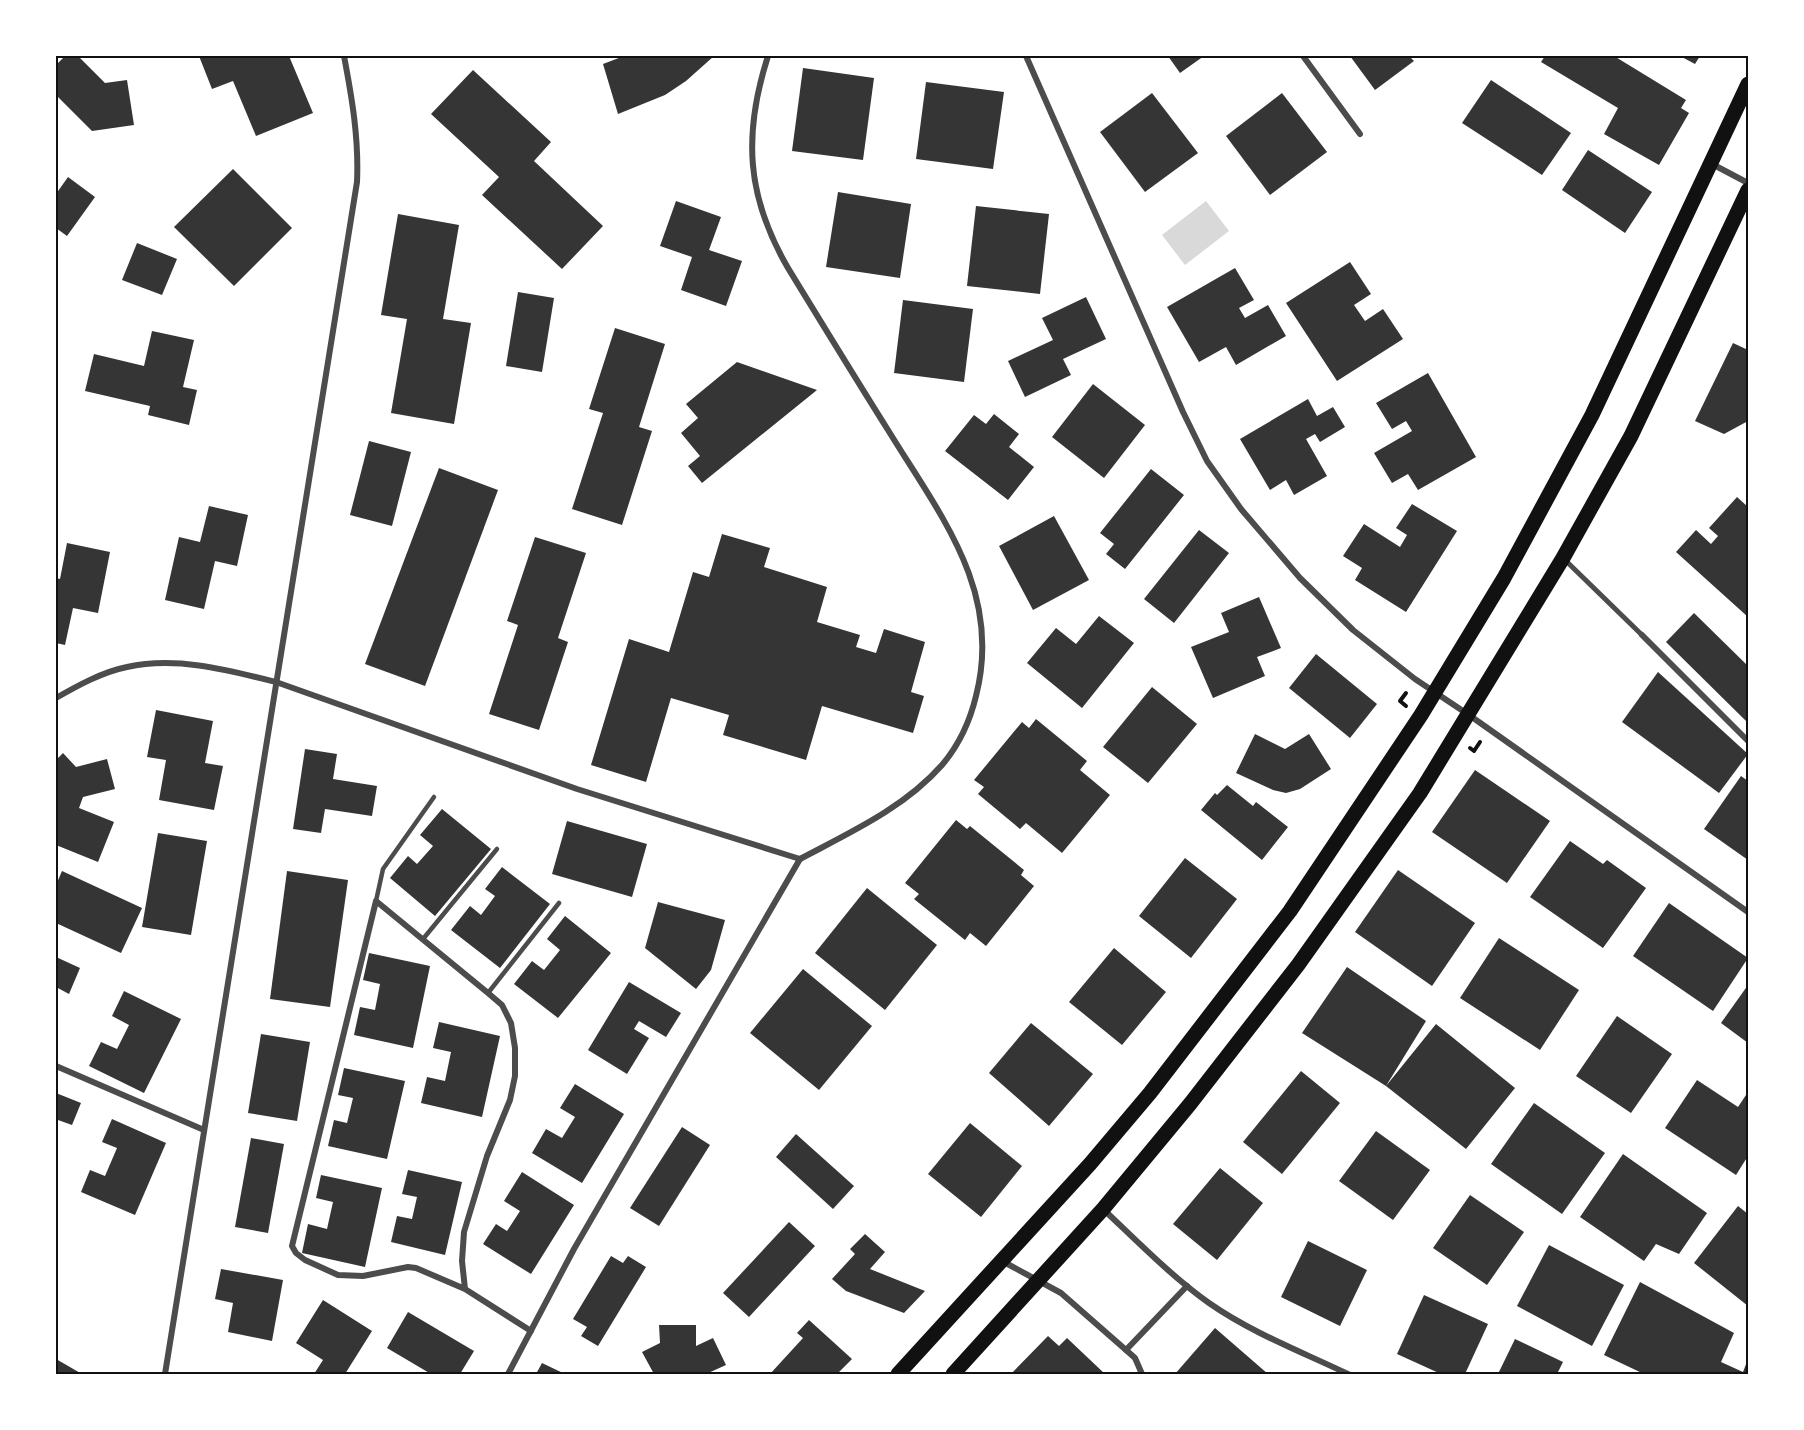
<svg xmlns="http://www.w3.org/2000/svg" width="1804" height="1430" viewBox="0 0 1804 1430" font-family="Barlow,sans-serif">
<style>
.water{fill:#d9d9d9}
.building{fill:#353535}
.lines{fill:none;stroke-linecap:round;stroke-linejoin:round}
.path{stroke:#111;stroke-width:4}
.service{stroke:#4c4c4c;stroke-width:4.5}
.pedestrian{stroke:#4c4c4c;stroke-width:5}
.minor{stroke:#4c4c4c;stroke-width:6}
.primary{stroke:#111;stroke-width:15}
.neatline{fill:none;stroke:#111;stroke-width:2}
</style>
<rect width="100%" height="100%" fill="#fff"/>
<path class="water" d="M1206,201l23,30 -44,34 -23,-30z"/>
<g class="building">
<path d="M65,56h13l27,27 22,-3 7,45 -42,6 -36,-36v-30z"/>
<path d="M199,56h90l24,57 -57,23 -23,-55 -21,8z"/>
<path d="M624,56h90l-28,25 -21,14 -47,19 -15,-50z"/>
<path d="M1168,56h36l-24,17z"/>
<path d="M1350,56h59l5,5 -39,29z"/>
<path d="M1545,56h69l72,44 -5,8 8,5 -30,52 -55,-31 14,-26 -77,-46z"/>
<path d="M1680,56h20l-5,8z"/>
<path d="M803,68l71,10 -11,82 -71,-9z"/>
<path d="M473,70l78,72 -17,19 69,65 -41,43 -80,-74 17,-18 -68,-63z"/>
<path d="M1491,80l80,53 -29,42 -80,-52z"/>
<path d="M926,82l78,10 -11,77 -77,-10z"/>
<path d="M1152,93l46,60 -53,39 -45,-60z"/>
<path d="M1282,93l45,59 -57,43 -44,-59z"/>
<path d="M1588,150l64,42 -27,41 -63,-43z"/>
<path d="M233,169l59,59 -58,58 -60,-59z"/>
<path d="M68,177l27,20 -28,39 -11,-8v-34z"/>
<path d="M838,192l73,12 -11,74 -74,-11z"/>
<path d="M676,201l45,16 -12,33 33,11 -16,45 -45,-16 11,-33 -32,-11z"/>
<path d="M976,206l73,8 -9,80 -73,-8z"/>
<path d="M398,214l61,11 -16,94 28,4 -17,101 -63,-11 16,-94 -26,-4z"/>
<path d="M137,243l40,16 -15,36 -40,-15z"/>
<path d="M1350,262l21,32 -17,11 11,16 18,-12 20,30 -66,42 -51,-78z"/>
<path d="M1235,268l19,32 -15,8 6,10 23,-13 18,31 -50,29 -10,-18 -27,15 -32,-55z"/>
<path d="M518,292l36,6 -12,74 -36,-6z"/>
<path d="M1086,297l20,42 -43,20 8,16 -46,22 -17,-36 45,-21 -11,-22z"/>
<path d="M903,300l70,9 -9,73 -70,-9z"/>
<path d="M615,328l50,16 -26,83 13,4 -30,94 -50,-16 31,-96 -14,-4z"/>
<path d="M152,331l42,9 -11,47 14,3 -8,35 -41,-10 2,-9 -65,-15 9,-37 50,12z"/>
<path d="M1733,343l15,7v71l-24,13 -29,-13z"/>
<path d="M737,362l80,28 -115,93 -14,-17 12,-10 -19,-23 17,-15 -12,-14z"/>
<path d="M1428,373l48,84 -58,33 -10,-16 -16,9 -18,-30 38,-22 -6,-10 -14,8 -16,-26z"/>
<path d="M1093,384l52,41 -41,53 -52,-41z"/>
<path d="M1308,399l9,17 16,-9 12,20 -25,15 -5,-8 -9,5 21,37 -33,19 -8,-15 -16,10 -30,-51z"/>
<path d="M994,414l25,20 -10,13 25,20 -26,33 -63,-49 29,-36 12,9z"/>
<path d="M369,441l42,11 -19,74 -42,-11z"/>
<path d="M439,468l59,22 -73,196 -60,-22z"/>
<path d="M1151,469l33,26 -59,74 -19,-15 8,-10 -14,-11z"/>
<path d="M1737,497l11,10v110l-72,-65 20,-22 15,14 7,-8 -9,-8z"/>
<path d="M1412,504l45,27 -51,81 -51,-32 7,-12 -19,-12 21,-32 36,23 7,-12 -11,-7z"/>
<path d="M209,506l39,9 -11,51 -22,-5 -11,48 -39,-9 14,-63 21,5z"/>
<path d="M1054,516l35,64 -56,30 -34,-64z"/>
<path d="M1199,530l30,23 -55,70 -30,-24z"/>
<path d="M722,534l48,14 -6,19 63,20 -10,35 43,13 -4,12 20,6 8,-24 41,13 -14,50 13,4 -11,37 -91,-27 -16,54 -83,-25 6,-20 -58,-17 -25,84 -55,-17 38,-126 40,13 24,-80 16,5z"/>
<path d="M535,537l51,16 -28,85 10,4 -29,88 -50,-16 29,-89 -11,-4z"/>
<path d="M67,543l43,9 -12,61 -25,-5 -8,37 -9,-2v-65l4,1z"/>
<path d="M1259,597l22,51 -24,9 8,19 -52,22 -22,-51 38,-15 -8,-19z"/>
<path d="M1694,613l54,53v52l-2,3 -80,-79z"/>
<path d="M1099,616l35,27 -52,65 -55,-45 29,-35 20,16z"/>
<path d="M1316,654l61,50 -27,34 -61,-50z"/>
<path d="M1658,672l90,82 -29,39 -97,-71z"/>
<path d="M1152,687l45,37 -49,59 -45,-36z"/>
<path d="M156,710l57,11 -8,42 18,3 -9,44 -55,-10 7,-40 -19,-3z"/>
<path d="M1036,719l51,42 -7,9 30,25 -48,58 -36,-30 -6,6 -42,-35 6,-7 -10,-7 48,-58 7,6z"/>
<path d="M1255,734l30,15 24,-15 22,35 -31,20 -14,4 -13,-3 -37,-17z"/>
<path d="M305,749l32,5 -4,25 44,7 -5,30 -47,-7 -4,24 -28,-4z"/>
<path d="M63,753l13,14 31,-8 8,30 -32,8 -4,11 35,14 -16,40 -42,-17v-85z"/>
<path d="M1475,770l75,51 -43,62 -75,-51z"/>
<path d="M1741,776l7,5v79l-44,-31z"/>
<path d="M1227,785l26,21 3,-4 32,25 -26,33 -61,-50 14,-17 2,2z"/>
<path d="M442,809l49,40 -56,67 -45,-38 18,-22 9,8 16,-18 -13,-11z"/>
<path d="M956,820l11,9 3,-3 54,44 -3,5 13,11 -48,60 -16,-13 -5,7 -51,-41 5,-5 -14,-11z"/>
<path d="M567,821l80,23 -15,53 -80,-23z"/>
<path d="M158,833l49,8 -16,94 -49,-8z"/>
<path d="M1570,841l33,23 4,-4 39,28 -43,60 -73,-51z"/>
<path d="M1185,858l52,41 -46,59 -52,-42z"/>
<path d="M502,867l48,37 -50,64 -49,-38 19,-24 11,9 14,-19 -10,-7z"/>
<path d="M1398,870l77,53 -43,63 -77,-54z"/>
<path d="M62,871l80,37 -21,45 -65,-30v-38z"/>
<path d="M287,871l61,9 -18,127 -60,-8z"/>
<path d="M867,888l70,57 -52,65 -70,-57z"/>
<path d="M658,902l67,18 -14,50 -15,19 -51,-41z"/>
<path d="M1669,903l79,55 -35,53 -80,-55z"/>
<path d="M565,916l46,37 -53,65 -44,-34 18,-23 12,9 16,-20 -13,-11z"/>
<path d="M1499,938l80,52 -39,60 -80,-52z"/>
<path d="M1114,948l52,44 -44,53 -53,-43z"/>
<path d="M369,953l61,13 -17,82 -59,-13 6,-28 15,3 5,-26 -17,-4z"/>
<path d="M56,957l24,11 -11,26 -13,-7z"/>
<path d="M1347,967l79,54 -40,65 50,-62 79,64 -49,61 -80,-63 -84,-53z"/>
<path d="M803,969l69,57 -53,64 -69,-57z"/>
<path d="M629,982l52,31 -15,24 -27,-16 -5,8 15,9 -22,36 -39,-24z"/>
<path d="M1748,985v58l-27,-20z"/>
<path d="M124,991l57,28 -37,74 -55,-27 12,-24 16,7 12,-24 -17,-9z"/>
<path d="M1617,1016l55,38 -41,59 -55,-37z"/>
<path d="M439,1022l61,14 -18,81 -61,-14 6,-26 18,4 6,-29 -18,-4z"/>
<path d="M1031,1023l62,51 -44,52 -60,-53z"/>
<path d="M261,1034l49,8 -13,79 -49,-8z"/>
<path d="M344,1068l61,13 -18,78 -59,-13 6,-26 13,3 6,-25 -15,-3z"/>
<path d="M1301,1071l39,32 -58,71 -39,-32z"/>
<path d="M1697,1080l41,27 10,-15v64l-12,19 -71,-47z"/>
<path d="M575,1084l49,30 -42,69 -50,-30 14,-24 16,9 13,-21 -15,-9z"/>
<path d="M56,1093l25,10 -9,22 -14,-5 -2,6z"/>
<path d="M1534,1103l71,50 -43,61 -71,-50z"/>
<path d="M112,1119l54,24 -31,72 -54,-23 9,-22 15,6 12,-28 -15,-6z"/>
<path d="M970,1123l52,43 -41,51 -53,-43z"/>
<path d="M682,1127l28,18 -51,81 -29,-18z"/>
<path d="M1376,1131l54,39 -37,50 -54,-39z"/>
<path d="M796,1134l58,52 -21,23 -57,-52z"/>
<path d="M251,1138l33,6 -16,89 -33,-6z"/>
<path d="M1623,1154l84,59 -28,41 -23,-10 -12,17 -64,-44z"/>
<path d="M1220,1168l43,35 -46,57 -44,-36z"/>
<path d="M408,1170l54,12 -17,73 -54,-13 6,-26 15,3 5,-22 -15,-3z"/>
<path d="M522,1172l52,33 -43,69 -48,-30 13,-20 11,7 13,-20 -16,-10z"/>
<path d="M321,1175l61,13 -17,79 -63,-14 6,-29 19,5 6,-27 -17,-4z"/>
<path d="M1470,1195l54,37 -37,53 -54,-37z"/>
<path d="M1738,1206l10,8v92l-54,-43z"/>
<path d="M789,1222l26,24 -66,71 -26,-24z"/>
<path d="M865,1234l20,18 -15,17 55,22 -21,22 -58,-22 -14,-12 23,-25 -5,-5z"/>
<path d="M1308,1241l59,29 -27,56 -59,-29z"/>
<path d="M1549,1245l75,40 -32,61 -75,-40z"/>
<path d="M611,1256l12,7 5,-7 18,11 -48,79 -17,-10 6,-9 -14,-8z"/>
<path d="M221,1269l62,11 -11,61 -44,-9 5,-29 -18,-4z"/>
<path d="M1640,1282l94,51 -13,29 22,10 5,-13v15h-104l-40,-19z"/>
<path d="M1424,1295l64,29 -23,50h-24l-44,-20z"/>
<path d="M323,1300l49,31 -27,43h-31l9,-14 -27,-17z"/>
<path d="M408,1312l66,39 -14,23h-29l-44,-26z"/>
<path d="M809,1320l43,39 -15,15h-67l33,-36 -6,-5z"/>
<path d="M659,1325h37v21l17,-8 13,27 -20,9h-28v-1l-24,1 -12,-22 18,-9z"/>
<path d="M1215,1328l53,46h-93z"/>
<path d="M1048,1336l11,10 8,-8 38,36h-94z"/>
<path d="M1515,1339l48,23 -6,12h-59z"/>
<path d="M56,1359l26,15h-26z"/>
<path d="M542,1363l23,11h-29z"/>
</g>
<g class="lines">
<g class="path">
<path d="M1406,693l-6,8 6,5"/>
<path d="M1470,748l4,3 6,-9"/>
</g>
<g class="service">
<path d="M376,901l7,-32 51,-72"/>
<path d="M423,939l74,-90"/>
<path d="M488,993l71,-90"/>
</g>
<path class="pedestrian" d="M1564,559l78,76"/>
<g class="minor">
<path d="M768,56c-25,78 -22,140 20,212 33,54 66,108 100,162 52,85 115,161 88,266 -6,25 -17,49 -34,69 -38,43 -91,67 -142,94"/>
<path d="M1026,56l157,356 24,49 34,48 59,69 53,52 62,49 54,36 279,197"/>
<path d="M1303,56l57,78"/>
<path d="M1712,164l36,19"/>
<path d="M1642,635l106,106"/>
<path d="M56,698c21,-12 46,-26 71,-31 49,-11 101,3 149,15l301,107 223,70"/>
<path d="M56,1066l148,64"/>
<path d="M1103,1209c34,32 68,67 106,94 43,30 93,49 139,71"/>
<path d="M1002,1261l59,32 65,57 61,-64"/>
<path d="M465,1289l-3,-28 2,-29 23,-76 23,-56 5,-24v-28l-4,-25 -9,-18 -14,-12 -112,-92 -84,345 4,7 9,7 33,15 25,1 45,-9 8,1 49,21 66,42"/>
<path d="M1126,1350l9,8 7,16"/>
<path d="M165,1374l192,-1192c2,-43 -5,-84 -13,-126"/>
<path d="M508,1374l66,-125 226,-390"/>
</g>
<g class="primary">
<path d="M898,1374l192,-210 60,-71 140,-182 131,-196 83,-137 88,-163 156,-331"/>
<path d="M953,1374l150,-165 87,-105 108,-139 122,-172 143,-235 68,-122 117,-246"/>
</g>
</g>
<rect width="1804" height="1430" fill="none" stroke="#ffffff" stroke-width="114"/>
<rect x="57" y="57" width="1690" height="1316" class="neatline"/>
</svg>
